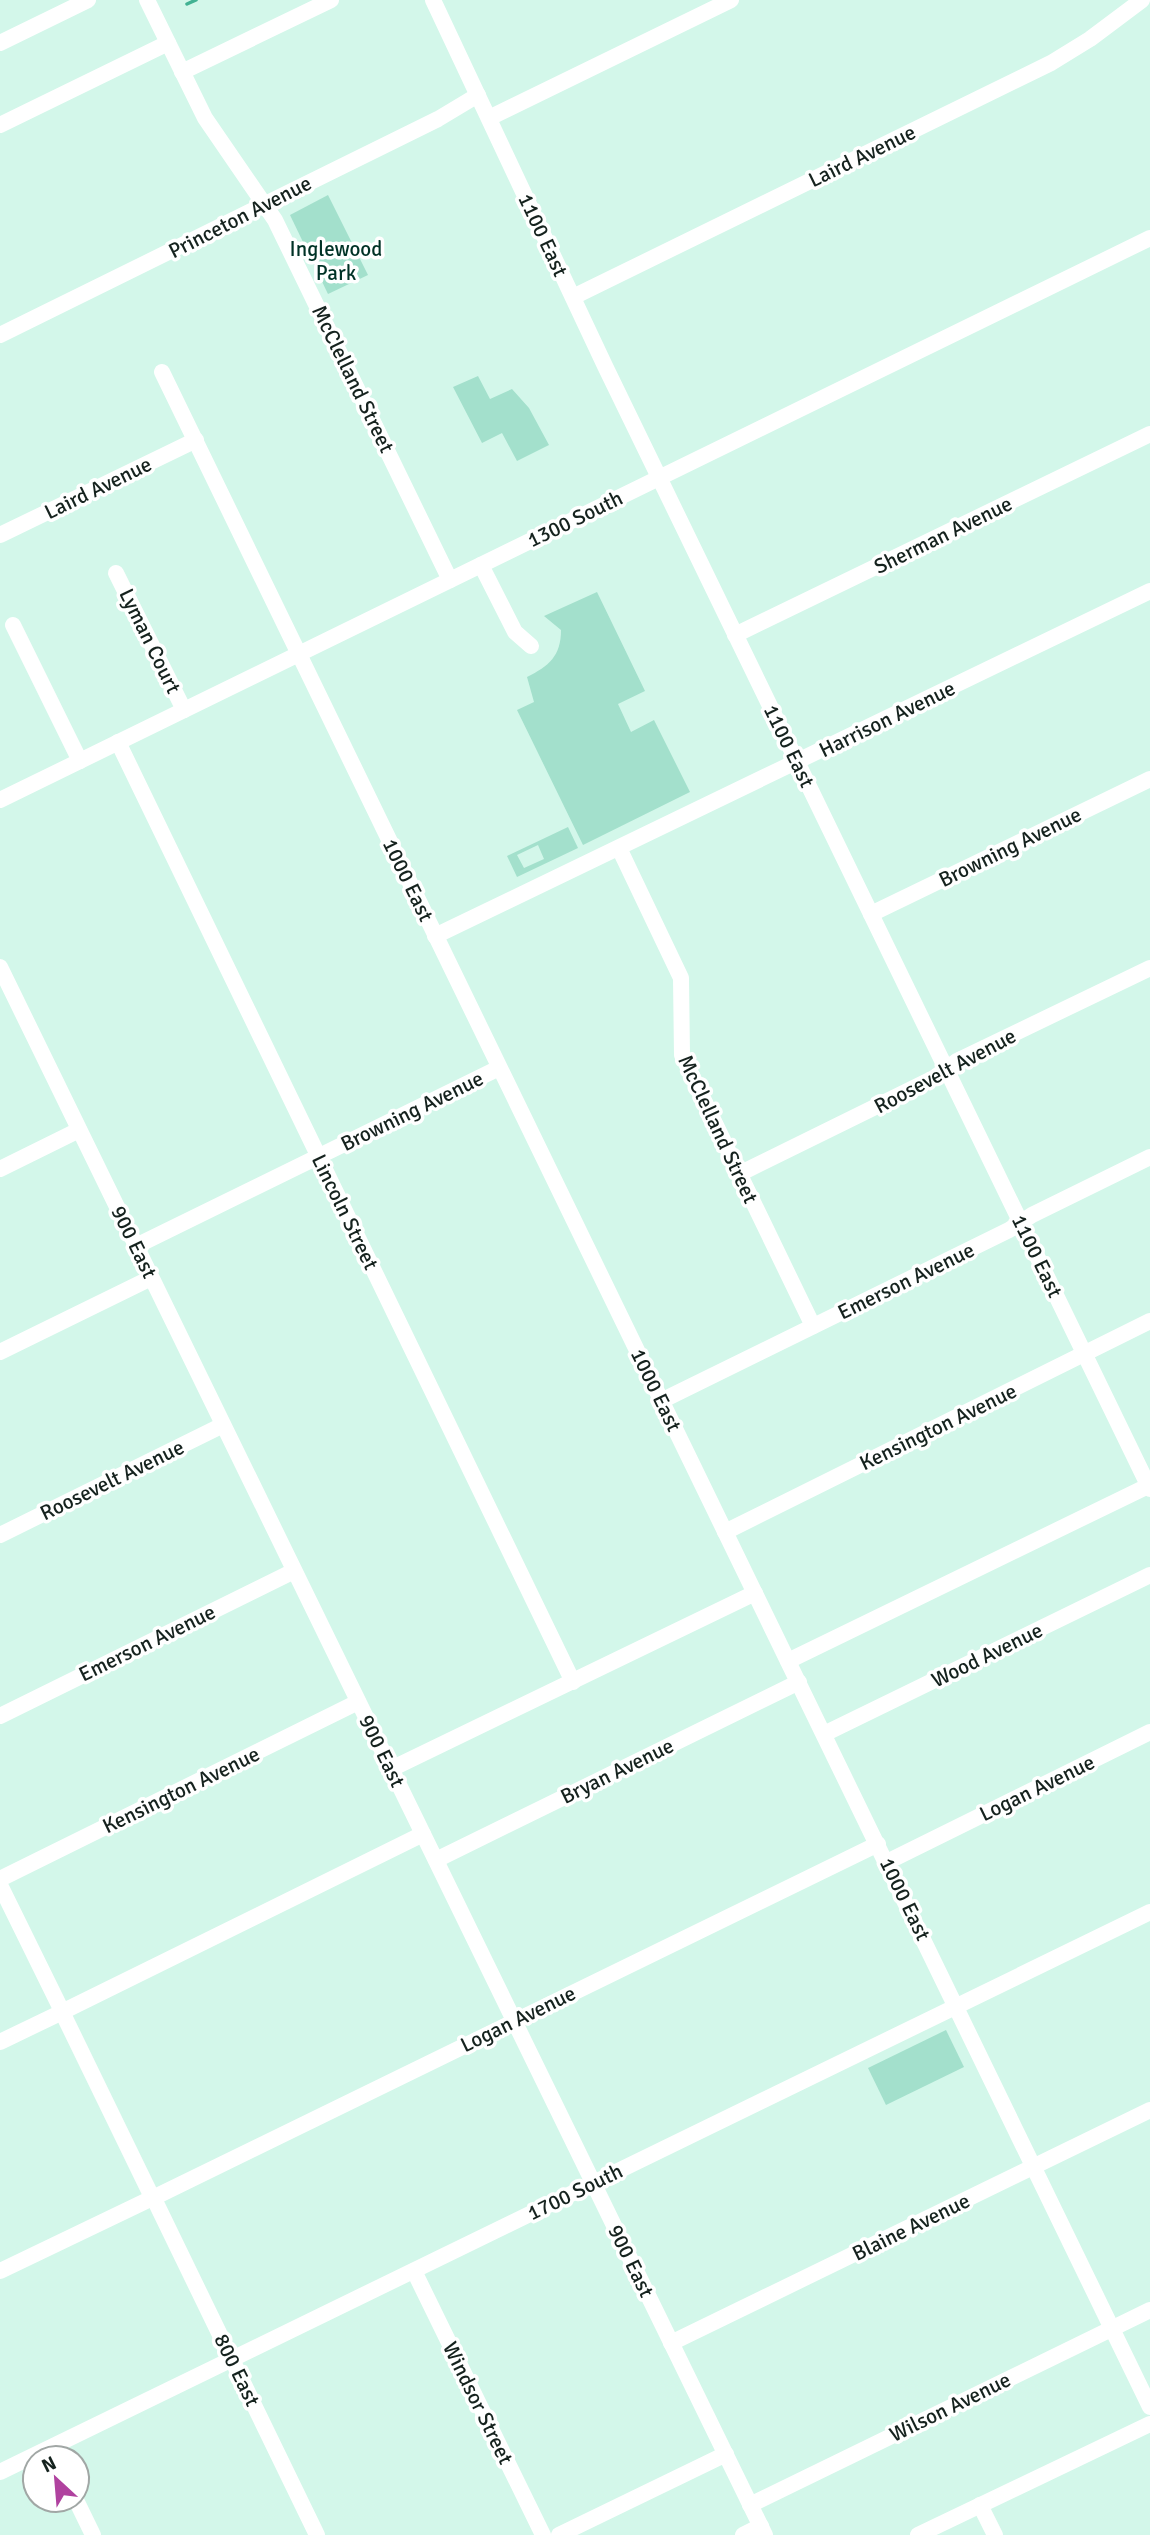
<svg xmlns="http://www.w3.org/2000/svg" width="1150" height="2535" viewBox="0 0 1150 2535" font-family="Signika,sans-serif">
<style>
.green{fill:#a3e0cc;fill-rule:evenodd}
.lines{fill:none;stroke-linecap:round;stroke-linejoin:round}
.stream{stroke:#42b293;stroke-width:3.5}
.minor{stroke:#fff;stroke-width:16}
.labels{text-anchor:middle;stroke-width:7;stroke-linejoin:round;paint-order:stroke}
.street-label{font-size:21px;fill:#15221e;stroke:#fff}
.park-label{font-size:21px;fill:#003226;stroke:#fff}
</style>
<rect width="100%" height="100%" fill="#d3f7ea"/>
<g class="green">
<path d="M328,195l40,80 -40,19 -38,-79z"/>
<path d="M478,376l12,23 22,-10 17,19 20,37 -32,16 -15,-28 -20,10 -29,-56z"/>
<path d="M597,592l48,99 -27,13 13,28 23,-12 36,72 -107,53 -66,-135 17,-8 -7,-25c22,-11 34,-21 34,-47l-17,-14z"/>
<path d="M568,827l10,21 -61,29 -10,-21zM538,845l6,14 -20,9 -7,-13z"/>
<path d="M946,2030l18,37 -78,38 -18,-37z"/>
</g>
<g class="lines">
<path class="stream" d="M187,4l9,-4"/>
<g class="minor">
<path d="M147,0l58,118 70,102 175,360"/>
<path d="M433,0l172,366 545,1123"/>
<path d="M0,43l88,-43"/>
<path d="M182,72l149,-72"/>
<path d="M489,118l242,-118"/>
<path d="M0,125l168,-82"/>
<path d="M573,297l478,-234 39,-24 52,-39"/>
<path d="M0,335l438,-216 40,-24"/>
<path d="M162,372l988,2035"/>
<path d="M0,535l196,-95"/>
<path d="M481,565l34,67 16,14"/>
<path d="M116,573l68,137"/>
<path d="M13,625l67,136"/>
<path d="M735,635l415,-201"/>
<path d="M118,742l455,940"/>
<path d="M0,800l1150,-562"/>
<path d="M619,848l62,130 1,77 131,271"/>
<path d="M871,914l279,-135"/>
<path d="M435,936l715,-345"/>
<path d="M0,967l765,1568"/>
<path d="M0,1169l79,-39"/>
<path d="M739,1174l195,-96 23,-17 193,-93"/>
<path d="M136,1246l363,-178"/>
<path d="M0,1352l151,-74"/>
<path d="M661,1401l348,-171 23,-15 118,-58"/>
<path d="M725,1532l425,-211"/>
<path d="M0,1535l223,-110"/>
<path d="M788,1661l362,-176"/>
<path d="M0,1716l294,-145"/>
<path d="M824,1734l326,-159"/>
<path d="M391,1769l364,-176"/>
<path d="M436,1860l363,-178"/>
<path d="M887,1862l263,-130"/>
<path d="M4,1877l354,-175"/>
<path d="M1,1887l58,118"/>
<path d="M68,2009l355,-175"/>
<path d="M65,2018l85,175"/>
<path d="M0,2042l56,-27"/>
<path d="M159,2195l719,-351"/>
<path d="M157,2205l160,330"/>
<path d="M0,2271l146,-70"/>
<path d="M414,2271l129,264"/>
<path d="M671,2343l479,-233"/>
<path d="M0,2472l1150,-560"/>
<path d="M76,2500l17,35"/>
<path d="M750,2505l400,-195"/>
<path d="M980,2505l15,30"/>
<path d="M559,2535l167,-81"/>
<path d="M743,2535l18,-9"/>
<path d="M918,2535l232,-111"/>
</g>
</g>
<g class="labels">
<g class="street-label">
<text transform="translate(862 156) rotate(-26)" y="7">Laird Avenue</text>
<text transform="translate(240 217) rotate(-27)" y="7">Princeton Avenue</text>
<text transform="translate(543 235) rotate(65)" y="7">1100 East</text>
<text transform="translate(353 379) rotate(64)" y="7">McClelland Street</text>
<text transform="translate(98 488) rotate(-26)" y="7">Laird Avenue</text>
<text transform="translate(575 519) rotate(-26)" y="7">1300 South</text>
<text transform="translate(943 535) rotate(-26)" y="7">Sherman Avenue</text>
<text transform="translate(150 641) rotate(64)" y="7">Lyman Court</text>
<text transform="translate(887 719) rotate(-26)" y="7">Harrison Avenue</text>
<text transform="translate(789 746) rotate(64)" y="7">1100 East</text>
<text transform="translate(1010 847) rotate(-26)" y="7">Browning Avenue</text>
<text transform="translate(408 880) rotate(64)" y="7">1000 East</text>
<text transform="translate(945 1071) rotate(-28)" y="7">Roosevelt Avenue</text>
<text transform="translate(412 1111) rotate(-26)" y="7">Browning Avenue</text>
<text transform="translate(718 1129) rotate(65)" y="7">McClelland Street</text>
<text transform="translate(345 1212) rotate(64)" y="7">Lincoln Street</text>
<text transform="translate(134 1242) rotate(64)" y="7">900 East</text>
<text transform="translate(1037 1256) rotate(64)" y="7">1100 East</text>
<text transform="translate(906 1281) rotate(-26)" y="7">Emerson Avenue</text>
<text transform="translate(656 1390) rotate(64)" y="7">1000 East</text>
<text transform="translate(938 1427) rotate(-26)" y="7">Kensington Avenue</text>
<text transform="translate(112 1480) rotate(-26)" y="7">Roosevelt Avenue</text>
<text transform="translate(147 1643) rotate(-26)" y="7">Emerson Avenue</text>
<text transform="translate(987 1655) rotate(-26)" y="7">Wood Avenue</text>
<text transform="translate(382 1751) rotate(64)" y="7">900 East</text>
<text transform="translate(617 1771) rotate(-26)" y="7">Bryan Avenue</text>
<text transform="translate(1037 1788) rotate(-26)" y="7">Logan Avenue</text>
<text transform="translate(181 1790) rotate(-26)" y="7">Kensington Avenue</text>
<text transform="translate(905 1899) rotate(64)" y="7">1000 East</text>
<text transform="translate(518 2019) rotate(-26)" y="7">Logan Avenue</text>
<text transform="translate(575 2192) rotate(-26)" y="7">1700 South</text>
<text transform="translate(911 2227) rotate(-26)" y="7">Blaine Avenue</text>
<text transform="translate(631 2261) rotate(64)" y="7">900 East</text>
<text transform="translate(237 2370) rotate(64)" y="7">800 East</text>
<text transform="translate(478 2403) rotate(64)" y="7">Windsor Street</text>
<text transform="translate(950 2407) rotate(-26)" y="7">Wilson Avenue</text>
</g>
<g class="park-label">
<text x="336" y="256">Inglewood<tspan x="336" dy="24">Park</tspan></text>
</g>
</g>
<g transform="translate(56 2479) rotate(334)"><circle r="33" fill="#ffffff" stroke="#a1a7a5" stroke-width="2"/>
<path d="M0-5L12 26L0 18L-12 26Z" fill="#b0429f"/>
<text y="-10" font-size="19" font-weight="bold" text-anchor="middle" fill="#15221e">N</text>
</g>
</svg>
